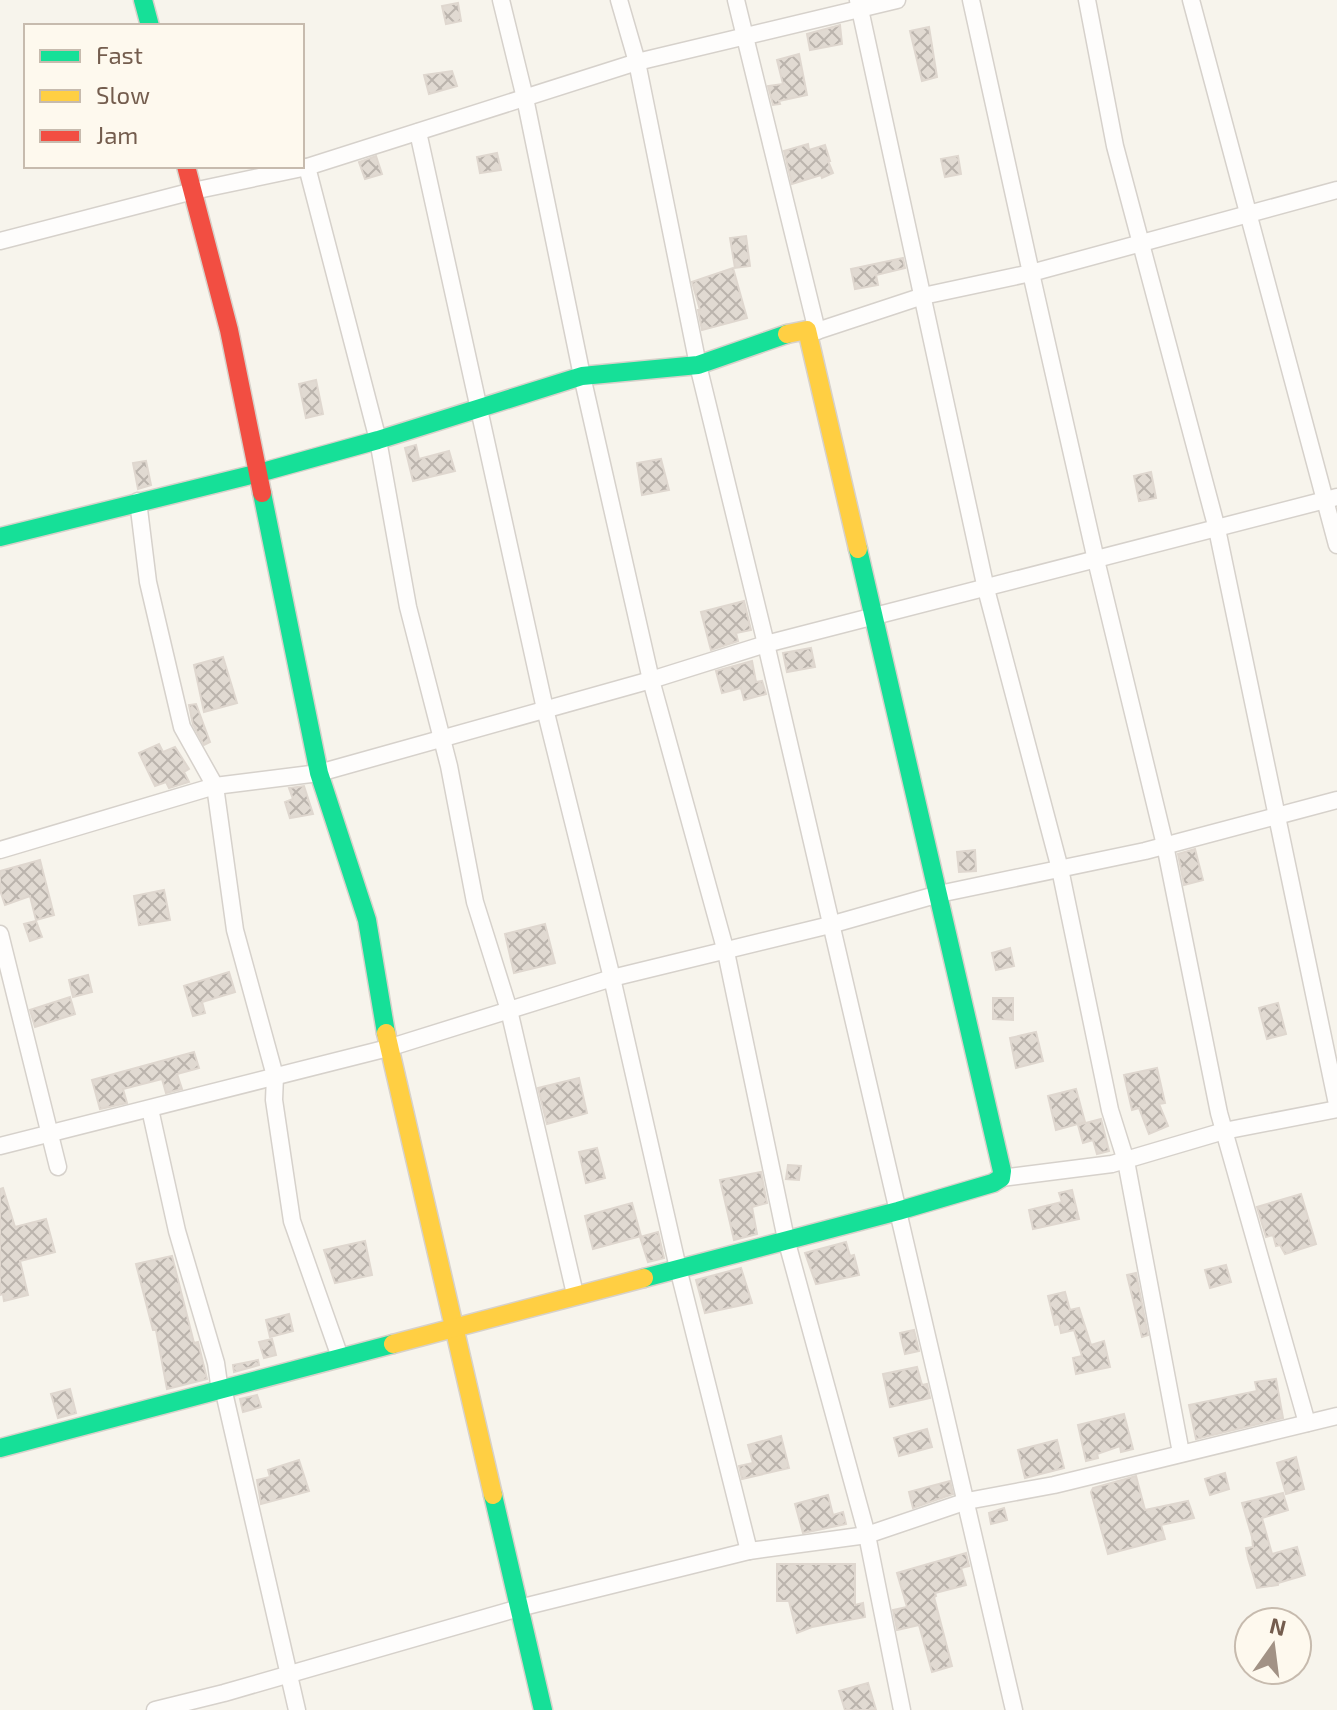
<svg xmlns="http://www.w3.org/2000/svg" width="1337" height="1710" viewBox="0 0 1337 1710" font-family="'Exo 2',sans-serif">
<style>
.building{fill:url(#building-cross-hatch);stroke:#dfd7cf;stroke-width:2}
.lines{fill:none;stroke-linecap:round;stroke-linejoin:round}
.street-casing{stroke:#d6d1cb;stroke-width:19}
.fast-casing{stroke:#d7d1ca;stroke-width:21}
.slow-casing{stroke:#d7d1ca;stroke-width:21}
.jam-casing{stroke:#d7d1ca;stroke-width:21}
.street{stroke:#fefdfc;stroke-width:16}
.fast{stroke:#16e098;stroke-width:18}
.slow{stroke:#ffcf43;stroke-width:18}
.jam{stroke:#f24e42;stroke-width:18}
</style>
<defs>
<pattern id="building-cross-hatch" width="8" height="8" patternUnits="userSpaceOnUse" patternTransform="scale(2)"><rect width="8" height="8" fill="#e1dad2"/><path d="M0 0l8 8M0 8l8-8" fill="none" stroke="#bbb4ad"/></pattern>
</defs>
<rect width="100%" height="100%" fill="#f7f4ec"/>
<g class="building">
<path d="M458,3l3,18 -15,3 -4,-18z"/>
<path d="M840,25l2,19 -32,6 -3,-16z"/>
<path d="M929,27l8,50 -15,4 -12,-50z"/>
<path d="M799,54l8,41 -28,6 1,3 -7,1 -5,-19 15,-2 -6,-24z"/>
<path d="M452,71l5,15 -28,8 -5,-19z"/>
<path d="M808,144l1,6 16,-5 5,16h-2l5,12 -11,5 -1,-3 -29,9 -8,-33z"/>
<path d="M497,153l4,17 -21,3 -3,-16z"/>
<path d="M376,156l6,18 -17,5 -6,-17z"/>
<path d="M958,156l3,18 -16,3 -4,-18z"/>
<path d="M746,236l4,30 -15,2 -5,-30z"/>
<path d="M903,258l2,10 -29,7 2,10 -23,4 -4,-20z"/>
<path d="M733,268l14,50 -45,12 -4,-20h2l-8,-28z"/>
<path d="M316,380l7,34 -17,4 -7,-34z"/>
<path d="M416,445l3,14 30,-8 6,20 -42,10 -8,-33z"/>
<path d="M661,459l8,31 -27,5 -5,-32z"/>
<path d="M146,461l5,24 -13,4 -5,-26z"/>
<path d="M1151,472l5,26 -17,3 -5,-25z"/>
<path d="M744,601l7,29 -15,3 2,8 -27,9 -10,-38z"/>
<path d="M811,648l4,19 -28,5 -4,-19z"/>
<path d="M223,657l14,46 -33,9 -10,-47z"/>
<path d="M752,661l4,21 6,-1 4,13 -22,6 -3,-12 -19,5 -6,-22z"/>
<path d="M196,704l14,38 -6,3 -11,-20 -4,-20z"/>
<path d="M159,744l4,8 12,-5 14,22 -5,3 5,10 -20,6 -3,-6 -11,4 -16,-33z"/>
<path d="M304,786l9,28 -23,4 -5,-16 8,-3 -4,-11z"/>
<path d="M1195,849l8,31 -19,5 -6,-31z"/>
<path d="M975,850l1,21 -17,1 -2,-20z"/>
<path d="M40,860l14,55 -18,5 -6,-24 -25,9 -5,-15v-19z"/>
<path d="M164,890l6,30 -31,5 -5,-29z"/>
<path d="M36,921l6,16 -12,4 -6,-17z"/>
<path d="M545,924l10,39 -41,10 -9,-39z"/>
<path d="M1010,948l4,18 -18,4 -4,-17z"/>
<path d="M229,972l6,20 -33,10 3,11 -12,3 -9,-30z"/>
<path d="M88,975l4,17 -19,5 -4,-17z"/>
<path d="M70,997l5,17 -40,13 -5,-17z"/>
<path d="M993,998h20v22l-20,-1z"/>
<path d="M1278,1003l8,31 -19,5 -8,-31z"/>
<path d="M1036,1032l7,29 -27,7 -6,-30z"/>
<path d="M194,1052l5,16 -22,6 5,15 -16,4 -4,-14 -39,10 4,14 -27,6 -8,-29z"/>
<path d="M1157,1068l8,35 -6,1 9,22 -19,8 -10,-26 -7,2 -8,-35z"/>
<path d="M579,1078l8,35 -40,11 -9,-36z"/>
<path d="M1076,1089l9,33 -29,8 -8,-34z"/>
<path d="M1101,1119l8,32 -12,3 -4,-14 -10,3 -5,-18z"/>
<path d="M597,1148l8,30 -19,5 -7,-31z"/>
<path d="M788,1165l13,1 -2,14 -13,-1z"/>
<path d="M761,1172l6,31 -15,4 5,27 -23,6 -14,-60z"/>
<path d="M3,1188l12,39 31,-8 9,33 -35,9 8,34 -24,6 -1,-7 -3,1v-106z"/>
<path d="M1072,1190l7,29 -46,10 -4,-19 33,-8 -3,-9z"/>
<path d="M1301,1194l15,50 -31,10 -5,-9 -4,1 -3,-11 -7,2 -9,-30z"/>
<path d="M632,1203l9,33 -48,13 -8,-33z"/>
<path d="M658,1232l6,26 -16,4 -8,-25z"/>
<path d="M365,1241l7,34 -37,8 -11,-33z"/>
<path d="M846,1242l4,14 4,-1 5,20 -43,9 -11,-31z"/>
<path d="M172,1256l22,87 4,-1 9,37 -40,10 -11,-59h-3l-17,-66z"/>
<path d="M1226,1265l5,17 -21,6 -5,-18z"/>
<path d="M741,1268l11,35 -47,10 -9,-33z"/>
<path d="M1136,1273l12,62 -6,2 -15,-62z"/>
<path d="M1065,1292l5,18 9,-2 12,37 13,-4 6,26 -34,7 -3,-16 9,-2 -8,-26 -13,3 -2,-9 -4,1 -7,-29z"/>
<path d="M289,1314l4,17 -23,6 -4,-17z"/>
<path d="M914,1330l5,21 -14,3 -5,-21z"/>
<path d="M272,1339l4,16 -12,3 -5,-16z"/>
<path d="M258,1360l1,5 -25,7 -1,-7z"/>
<path d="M917,1367l5,18 5,-1 3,14 -40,9 -7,-33z"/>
<path d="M1276,1379l7,39 -87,21 -7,-34 68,-14 -2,-9z"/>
<path d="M70,1389l6,24 -18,5 -7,-24z"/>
<path d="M257,1395l4,12 -18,5 -3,-13z"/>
<path d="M1124,1414l9,35 -12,3 -1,-6 -23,8 1,4 -12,3 -8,-36z"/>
<path d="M927,1429l5,18 -33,9 -5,-18z"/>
<path d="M781,1436l8,32 -47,11 -3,-13 14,-3 -5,-18z"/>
<path d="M1057,1440l7,28 -39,10 -7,-28z"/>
<path d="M1296,1457l8,32 -18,5 -9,-31z"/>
<path d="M299,1460l10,31 -48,13 -4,-24 13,-3 -2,-7z"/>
<path d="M1225,1473l4,16 -19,6 -5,-16z"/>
<path d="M1136,1476l9,34 43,-9 6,17 -33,7 4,14 -57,15 -17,-62 2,-4z"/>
<path d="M950,1481l3,13 -40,14 -4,-16z"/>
<path d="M1283,1493l5,17 -26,8 10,36 25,-7 8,28 -27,8v2l-21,3 -9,-30 -2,-10 7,-1 -1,-10 -10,-34z"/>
<path d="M828,1495l5,20 10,-3 3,12 -43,9 -8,-29z"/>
<path d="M1004,1508l3,12 -16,4 -2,-11z"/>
<path d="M966,1553l3,13 -8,2 5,17 -31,8 1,3 -2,1 18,69 -20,6 -13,-47 -22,5 -4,-20 14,-3 -10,-34z"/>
<path d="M777,1564h78v41l8,-2 2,14 -53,10 -15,6 -8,-32h-12z"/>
<path d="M868,1683l8,27h-31l-6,-19z"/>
</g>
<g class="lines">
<defs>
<g id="street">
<path d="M501,0l24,98 57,278 69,304 75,272 60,287 81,296 35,175"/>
<path d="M619,0l18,62 61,303 68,279 248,1066"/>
<path d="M736,0l81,331 -8,1"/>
<path d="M858,0l128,589 74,280 50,241 16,51 55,292"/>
<path d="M1087,0l28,146 102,383 120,575"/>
<path d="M1191,0l146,545"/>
<path d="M418,132l127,577 67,269 66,290 71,283"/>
<path d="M307,167l71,273 30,167 41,159 26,136 34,108 66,284"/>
<path d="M0,241l193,-50 114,-24 330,-105 260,-62"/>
<path d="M817,331l106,-35 108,-23 -60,-273"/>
<path d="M138,501l10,81 34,145 33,59 20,144 40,146 -1,24 18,121 48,136"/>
<path d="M0,850l215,-64 104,-13 332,-93 115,-36 571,-147"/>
<path d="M0,934l58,233"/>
<path d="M150,1109l27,122 39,132 4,28"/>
<path d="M0,1146l388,-98 224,-70 218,-53 109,-31 206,-43 192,-51"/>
<path d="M1001,1178l111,-14 112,-33 113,-22"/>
<path d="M223,1388l74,322"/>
<path d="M1307,1423l-88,-310 -54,-268 -69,-285 -65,-287 306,-83"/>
<path d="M155,1710l69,-17 295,-85 230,-57 118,-16 100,-34 87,-16 283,-69"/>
</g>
<g id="fast">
<path d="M143,0l7,26"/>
<path d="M262,493l57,280 48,147 19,113"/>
<path d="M0,537l259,-64 119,-33 204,-64 116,-11 89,-31"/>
<path d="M644,1278l254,-67 95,-28 8,-5 1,-7 -144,-622"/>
<path d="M0,1448l393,-104"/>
<path d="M493,1495l50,215"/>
</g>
<g id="slow">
<path d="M787,334l20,-4 51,219"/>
<path d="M386,1033l107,462"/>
<path d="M393,1344l251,-66"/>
</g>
<path id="jam" d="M186,166l43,164 33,163"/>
</defs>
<use href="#street" class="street-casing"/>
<use href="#fast" class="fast-casing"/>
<use href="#slow" class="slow-casing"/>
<use href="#jam" class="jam-casing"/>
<use href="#street" class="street"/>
<use href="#fast" class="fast"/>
<use href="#slow" class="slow"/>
<use href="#jam" class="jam"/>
</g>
<rect x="24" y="24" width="280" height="144" fill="#fef9ee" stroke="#c7bbae" stroke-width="2"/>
<rect x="40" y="50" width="40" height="12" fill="#16e098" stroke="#c7bbae" stroke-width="2"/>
<text x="96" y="64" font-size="24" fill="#745d4e">Fast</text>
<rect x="40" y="90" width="40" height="12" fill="#ffcf43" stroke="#c7bbae" stroke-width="2"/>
<text x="96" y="104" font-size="24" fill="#745d4e">Slow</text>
<rect x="40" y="130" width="40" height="12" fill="#f24e42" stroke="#c7bbae" stroke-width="2"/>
<text x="96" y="144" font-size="24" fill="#745d4e">Jam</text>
<g transform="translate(1273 1646) rotate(14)"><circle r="38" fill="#fef9ee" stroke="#c7bbae" stroke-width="2"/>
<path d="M0-6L14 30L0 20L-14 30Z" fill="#a29285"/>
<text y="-12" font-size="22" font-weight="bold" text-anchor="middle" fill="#745d4e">N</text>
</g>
</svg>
